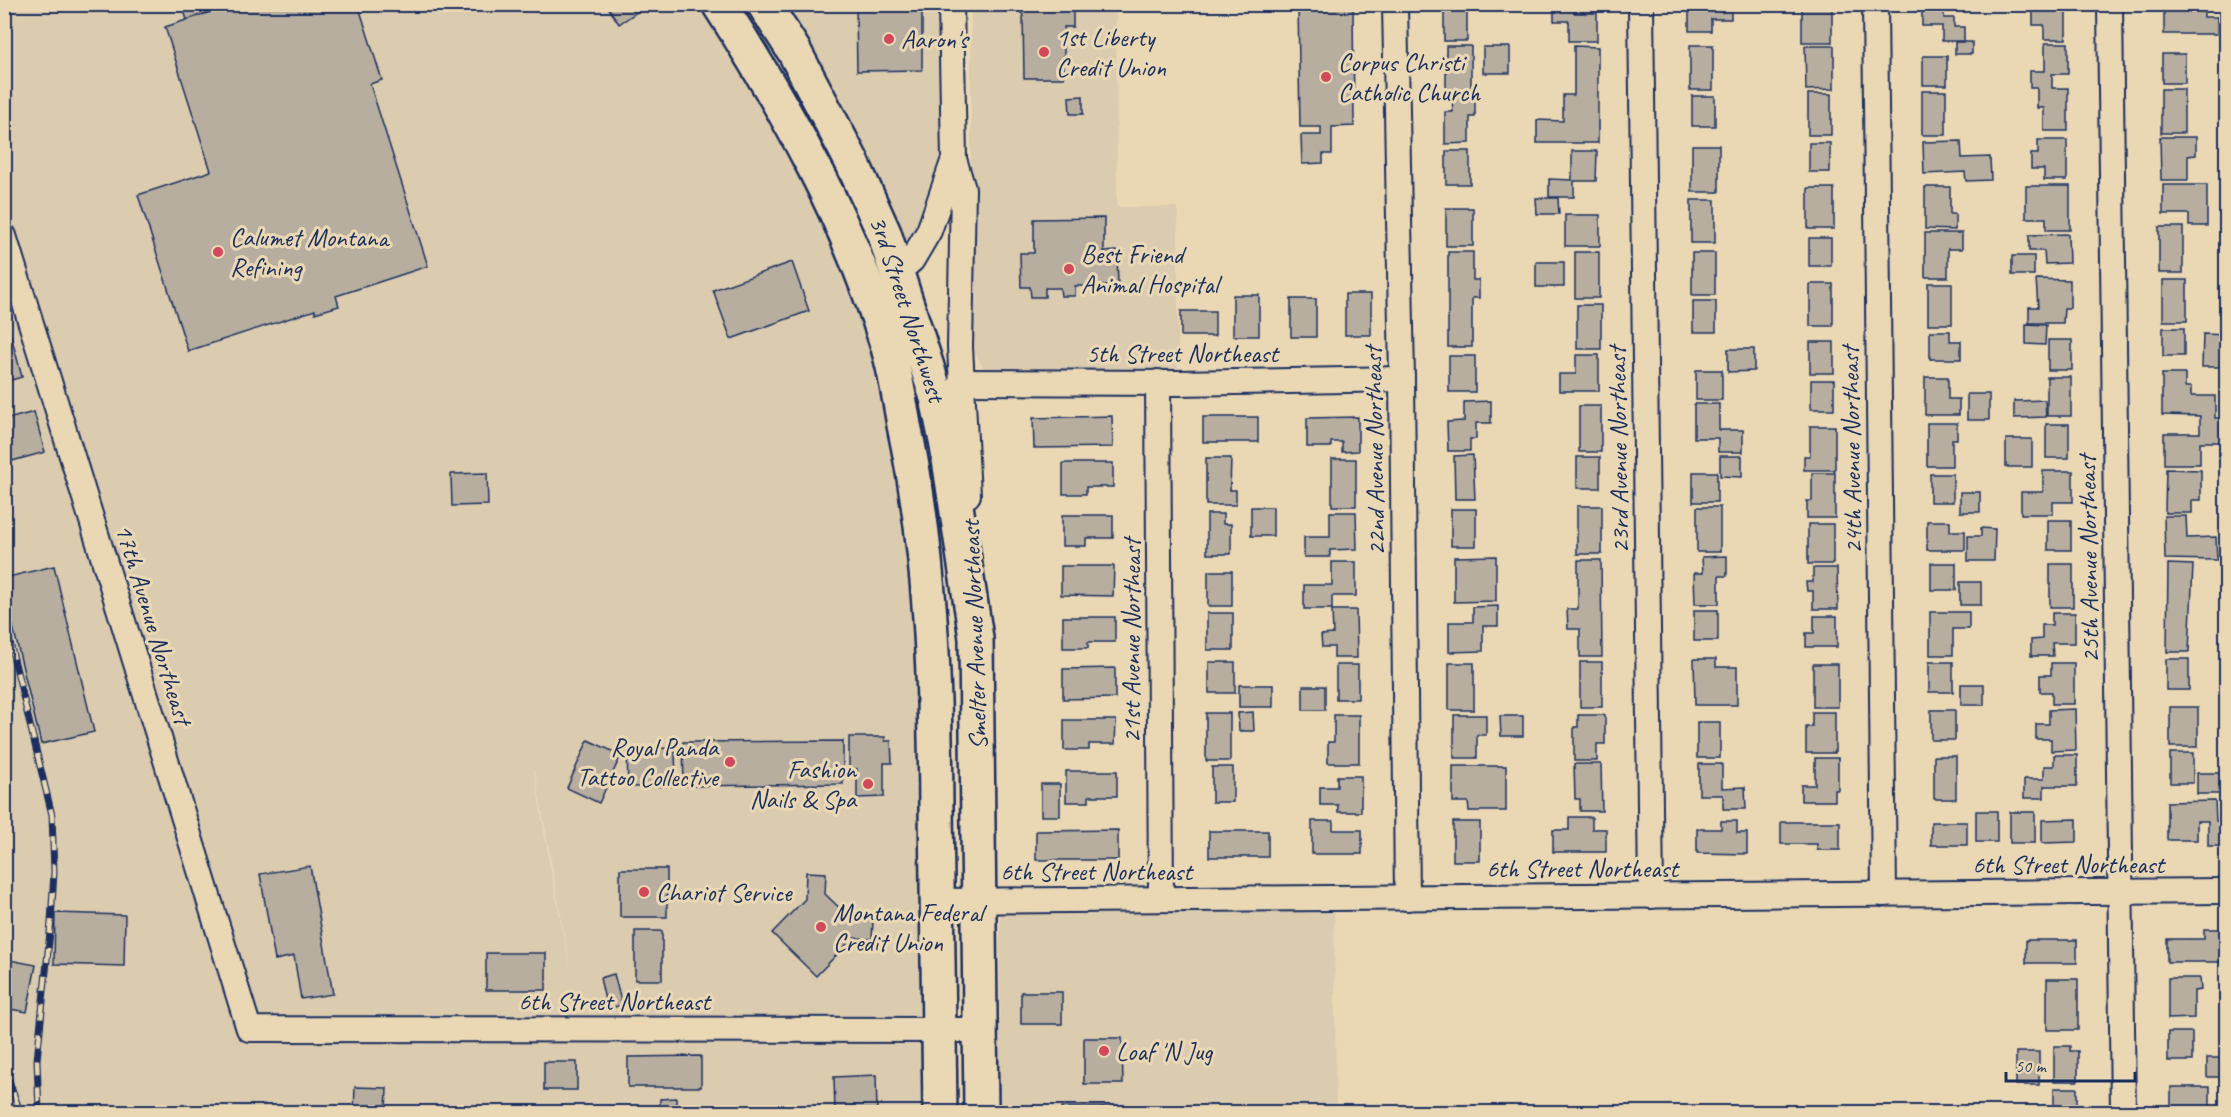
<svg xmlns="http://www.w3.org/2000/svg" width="2231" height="1117" viewBox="0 0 2231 1117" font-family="Caveat,sans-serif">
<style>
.built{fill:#dbcbaf;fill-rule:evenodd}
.building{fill:#b7aea0;stroke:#1b2f5e;stroke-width:1.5}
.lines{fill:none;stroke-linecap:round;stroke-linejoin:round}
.minor-casing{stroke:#1b2f5e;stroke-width:28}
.highway-casing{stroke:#1b2f5e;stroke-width:38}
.minor{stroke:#ead8b5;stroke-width:24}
.highway{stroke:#ead8b5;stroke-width:33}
.rail-casing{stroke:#1b2f5e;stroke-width:7}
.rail{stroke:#ead8b5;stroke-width:4.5;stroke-dasharray:14;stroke-linecap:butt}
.poi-dot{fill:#d1495b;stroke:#ead8b5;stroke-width:2}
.labels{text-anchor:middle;stroke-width:6;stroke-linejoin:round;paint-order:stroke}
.poi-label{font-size:26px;fill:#1b2f5e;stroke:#ead8b5;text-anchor:start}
.street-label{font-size:26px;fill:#1b2f5e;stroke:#ead8b5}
</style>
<rect width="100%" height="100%" fill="#ead8b5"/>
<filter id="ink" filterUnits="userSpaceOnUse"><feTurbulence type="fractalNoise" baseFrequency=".0167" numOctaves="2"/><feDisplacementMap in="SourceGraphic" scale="12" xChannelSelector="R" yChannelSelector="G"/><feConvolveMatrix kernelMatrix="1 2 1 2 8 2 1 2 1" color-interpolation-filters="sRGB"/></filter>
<g filter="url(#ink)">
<g class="built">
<path d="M5,5h714l168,337 48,360 5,410h-935l-1,-44h5l-5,-19zM534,771h1l37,207 -21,-105z"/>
<path d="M764,5h187l3,154 -56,113z"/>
<path d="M971,5h145l1,202h61v176l-186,-1 -21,-36z"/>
<path d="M1334,898l2,214h-336v-211z"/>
</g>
<g class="building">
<path d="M182,4h47v1l-42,15z"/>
<path d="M235,4h123l24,76 -12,4 58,182 -92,30 3,10 -24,7v-3l-127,41 -50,-156 73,-24 -46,-144z"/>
<path d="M606,4h43l-30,20z"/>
<path d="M815,4h75v4h32v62l-65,1 -1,-65 -41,1z"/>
<path d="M1013,4h60v23h-9v51h-40l-1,-63z"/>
<path d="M1298,4h55l1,122 -22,1v27h-9v9l-21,1 -1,-29h20v-8h-21z"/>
<path d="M1451,4h26v5h-10v32h-23v-34h7z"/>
<path d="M1554,4h21v9h22v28h-28v-20h-15z"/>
<path d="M1689,4h42v15h-20v12h-22z"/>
<rect x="1802" y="4" width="30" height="38"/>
<path d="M1922,4h22v14h10v9h10v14h-22v-15h-20z"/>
<path d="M2044,4h22v35h-22v-14h-11v-15h11z"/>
<path d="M2164,4h40v13h13v17h-53z"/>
<rect x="1955" y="42" width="17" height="12"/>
<path d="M2045,43h23v31h-16v14h16v43h-24v-23h-7v-20h-7v-17h15z"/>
<rect x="1690" y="45" width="23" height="45"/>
<rect x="1446" y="46" width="25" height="48"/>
<path d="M1574,46l24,1v96h-61v-23l26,1v-26h11z"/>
<path d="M1805,46h29v43l-28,1z"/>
<rect x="1483" y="47" width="27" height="26"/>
<rect x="2162" y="54" width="23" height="29"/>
<rect x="1923" y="56" width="24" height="29"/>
<rect x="2161" y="89" width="23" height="44"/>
<rect x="1922" y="91" width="24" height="44"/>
<rect x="1808" y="94" width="23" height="41"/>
<path d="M1083,96v18h-13l-1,-17z"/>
<rect x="1692" y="96" width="23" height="30"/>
<path d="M1452,97h23v20h-5v26l-25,1v-32h8z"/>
<path d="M2160,137h36v18l-8,1v24h-27z"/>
<path d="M2038,140h29v40h-23v-11h-13v-15h7z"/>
<path d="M1961,141l1,17 28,-1 1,23 -25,1 -1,-9 -41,2 -1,-32z"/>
<rect x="1809" y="143" width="21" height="29"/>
<rect x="1692" y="145" width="27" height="47"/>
<rect x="1446" y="151" width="24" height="33"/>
<path d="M1572,151h25l-1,30h-22v16h-25v-18l23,1z"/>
<path d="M2163,185h44v41h-18v-12h-26z"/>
<path d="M2026,186h44v44h-24v-12h-20z"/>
<path d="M1925,187h25v27h5v16l-30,-1z"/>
<rect x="1808" y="188" width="26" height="41"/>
<path d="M1536,198h22l1,16h-22z"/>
<rect x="1691" y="200" width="24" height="43"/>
<rect x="1446" y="208" width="27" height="38"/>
<rect x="1565" y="215" width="35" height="31"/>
<path d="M1104,218v34l13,-1 1,35h-43v10h-14l-1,-8h-15v9h-14l-1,-10h-9l-1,-34h14v-34z"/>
<rect x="2159" y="227" width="24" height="46"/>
<path d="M1925,233h37v16h-14v28h-23z"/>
<path d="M2068,234l1,29 -24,1 -1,-13h-15v-16z"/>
<rect x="1809" y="238" width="22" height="28"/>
<path d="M1448,252h25v28h6v18h-7v49h-24z"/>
<rect x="1575" y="252" width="24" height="46"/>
<rect x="1692" y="253" width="23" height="42"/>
<rect x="2012" y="256" width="22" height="19"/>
<path d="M792,262l17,49 -78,28 -18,-49z"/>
<rect x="1536" y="262" width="28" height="25"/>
<path d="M2036,279l34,1v28h-6l-1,15h-34v-16h9z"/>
<rect x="2163" y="280" width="24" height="41"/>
<rect x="1928" y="283" width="24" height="41"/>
<rect x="1810" y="284" width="23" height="42"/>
<rect x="1345" y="294" width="26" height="41"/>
<rect x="1233" y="295" width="26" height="41"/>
<rect x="1291" y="299" width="25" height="38"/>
<rect x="1693" y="301" width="23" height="31"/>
<rect x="1577" y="305" width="24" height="44"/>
<rect x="1181" y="311" width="34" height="25"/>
<path d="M2026,324l20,1 -1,20 -19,-1z"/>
<path d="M9,328l13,49 -18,5v-53z"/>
<rect x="2163" y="328" width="21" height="28"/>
<path d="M1930,331h20v10h11v18h-31z"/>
<path d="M2203,334l23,1v32h-24z"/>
<rect x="2048" y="340" width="24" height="30"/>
<rect x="1810" y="342" width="24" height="31"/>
<path d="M1728,349h26v22l-26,1z"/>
<path d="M1576,355h23v36h-40v-17h17z"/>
<rect x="1449" y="356" width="26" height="36"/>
<rect x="1696" y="370" width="26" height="30"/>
<path d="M2162,374h23v13h6v9h24v22h11v24h-26v22h-36v-31h36v-17l-38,-1z"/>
<path d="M1925,377h23v22h11v16h-34z"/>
<rect x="2047" y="377" width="24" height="39"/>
<rect x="1811" y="380" width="23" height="29"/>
<rect x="1967" y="394" width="22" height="26"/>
<path d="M2045,400l1,17 -32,1v-17z"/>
<path d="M1491,401v22h-15v16h-6v12h-22l-1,-29 17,-1v-19z"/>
<path d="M1694,404h25v26h24v22h-25v-14h-24z"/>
<rect x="1579" y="406" width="22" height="46"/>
<path d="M34,412l11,40 -33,9 -8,-30v-11z"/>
<path d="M1112,416l1,31 -79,1 -1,-30z"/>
<rect x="1203" y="417" width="55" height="25"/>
<path d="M1358,417v34l-16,1v-10h-11v5h-24v-29z"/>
<path d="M1927,423h30v16h-5v27h-25z"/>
<rect x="2046" y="424" width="23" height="34"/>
<path d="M1810,426h25v44h-31v-14h6z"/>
<rect x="2006" y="439" width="26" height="28"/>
<path d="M1473,455l2,44h-20l-1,-43z"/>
<path d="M1720,456h22v21l-22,-1z"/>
<rect x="1577" y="457" width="23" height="31"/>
<path d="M1206,458h25l-1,32h6v15h-30z"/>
<rect x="1332" y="459" width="24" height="47"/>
<path d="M1063,463h50v24h-27v7h-23z"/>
<path d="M2166,469l35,1v30h-9v13h-27z"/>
<path d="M2043,471h30v31h-20v12h-32v-22h22z"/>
<rect x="1693" y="472" width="24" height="30"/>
<path d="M487,473l1,32 -36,1 -1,-32z"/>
<path d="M1812,473h23v45h-28v-17h5z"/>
<rect x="1930" y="474" width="23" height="28"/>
<rect x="1960" y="492" width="20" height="20"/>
<rect x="1577" y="506" width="25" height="48"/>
<rect x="1251" y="507" width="22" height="29"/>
<rect x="1697" y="507" width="23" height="45"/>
<rect x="1451" y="509" width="25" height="37"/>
<path d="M1330,512h26l1,37 -27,1v7h-26v-20h26z"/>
<path d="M1207,514h16v10h8v30h-24z"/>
<path d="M1062,515h51v23h-27v8h-24z"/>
<path d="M2164,516h22l1,22 29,-1 1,23 -52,-1z"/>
<rect x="2048" y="520" width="23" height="30"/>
<path d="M1927,521h23v10h15v19h-38z"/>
<rect x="1808" y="524" width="25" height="40"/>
<path d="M1981,528l14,1 -1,32h-26v-25h13z"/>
<path d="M1496,556v45l-42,1v-45z"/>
<path d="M1727,556v20h-8v28h-24l-1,-31h9l-1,-16z"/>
<path d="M1578,560h23l1,97h-22v-28h-12l-1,-20h11z"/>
<path d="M1332,562h24v34h-24v13h-28v-24h28z"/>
<rect x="1931" y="563" width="25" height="27"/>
<rect x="2050" y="564" width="23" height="43"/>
<path d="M2168,564l25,1 -4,87h-22z"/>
<path d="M54,566l40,166 -53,12 -37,-155v-11z"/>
<path d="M1061,566h53l-1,30 -52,-1z"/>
<path d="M1813,568h24l1,41h-25v-18h-6l-1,-9h7z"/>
<rect x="1208" y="571" width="24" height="35"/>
<rect x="1960" y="582" width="21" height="23"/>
<path d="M1498,606v20h-15v25l-34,1v-30h24v-15z"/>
<path d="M1332,610h24l1,48h-23v-11h-12l-1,-12 12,-1z"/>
<rect x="1694" y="610" width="24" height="31"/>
<path d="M1930,612h39v17h-16v26h-23z"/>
<rect x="1207" y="613" width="26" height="37"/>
<path d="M2052,613h23v30h-23l1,13h-22v-16l11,-1v-14h10z"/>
<path d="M1814,616h23v31h-31v-14h8z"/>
<path d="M1063,617h52v25h-27v6h-25z"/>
<path d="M1694,659h22v8h21v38h-42z"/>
<rect x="2166" y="659" width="23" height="31"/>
<rect x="1209" y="662" width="26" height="31"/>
<rect x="1580" y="662" width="22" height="45"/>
<rect x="1929" y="662" width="24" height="30"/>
<rect x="1449" y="663" width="25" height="47"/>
<path d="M2051,663h23v41h-22v-12h-12v-17h11z"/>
<rect x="1813" y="664" width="25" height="43"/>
<rect x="1336" y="665" width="22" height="34"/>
<path d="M1115,668v30l-52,1v-30z"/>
<rect x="1961" y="684" width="23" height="21"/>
<rect x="1239" y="685" width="34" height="22"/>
<rect x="1303" y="686" width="22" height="24"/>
<rect x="2170" y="707" width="28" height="40"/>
<path d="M2075,709l1,41 -25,1v-12h-15v-15h13v-14z"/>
<rect x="1931" y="710" width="24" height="30"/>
<path d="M1253,712l1,19h-15l-1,-18z"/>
<path d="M1812,712h23v41h-29v-26h6z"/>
<rect x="1206" y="713" width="24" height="48"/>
<path d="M1334,715h25v48h-31v-21h6z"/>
<path d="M1454,715h32v20h-9v23h-23z"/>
<path d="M1578,715h27v29h-8v17h-23v-34h4z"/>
<path d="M1500,716h23v20h-22z"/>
<path d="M1064,720h52l-1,24h-26v6h-25z"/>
<rect x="1697" y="722" width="23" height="36"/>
<path d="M849,737h36v4h6l1,22h-8v34l-27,1v-29h-8z"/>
<path d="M588,740l33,15 -22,48 -32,-15z"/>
<path d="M843,741v43l-159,2 -1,-44z"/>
<path d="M675,748l1,38 -48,1 -1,-38z"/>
<rect x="2170" y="753" width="23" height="30"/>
<path d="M2054,755h23v31h-33v12h-20v-19h20v-13h10z"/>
<rect x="1934" y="756" width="22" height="43"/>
<path d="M1815,758h23v32h-3v11h-34v-16h14z"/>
<path d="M1574,764h27l1,47h-22v-12h-5z"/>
<path d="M1699,764h23v24l23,-1 1,22h-23v-14h-24z"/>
<path d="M1453,766h53v45h-37l-1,-9h-15z"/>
<rect x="1212" y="767" width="21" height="35"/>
<path d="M1066,771h51v25h-28v6h-23z"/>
<rect x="2197" y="773" width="28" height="21"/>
<path d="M1337,776h24v36h-23v-7h-18v-18h17z"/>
<rect x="1041" y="784" width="19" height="32"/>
<path d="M2215,801l1,20h10v25h-18v-25h-11v19h-30v-38z"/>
<rect x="1976" y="811" width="21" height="31"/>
<rect x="2010" y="812" width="25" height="31"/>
<path d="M1569,817h23v12h14v23h-53v-22h16z"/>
<path d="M2077,819v23l-35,1v-23z"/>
<path d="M1312,821h21v9h29v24h-50z"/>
<path d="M1721,821h16v12h10v21l-50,-1v-24h24z"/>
<rect x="1453" y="822" width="27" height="39"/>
<path d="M1781,822h59v28h-23v-6h-36z"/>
<rect x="1931" y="822" width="36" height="23"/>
<path d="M1118,830v30h-82v-29z"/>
<rect x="1209" y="831" width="59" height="26"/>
<path d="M310,866l23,128 -32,5 -7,-43 -19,4 -15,-86z"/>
<rect x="620" y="869" width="47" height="48"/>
<path d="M806,872l20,1 -1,21 26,25 22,1 -1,19 -19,-1 -37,38 -44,-43 33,-34z"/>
<path d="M55,913l70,2 -1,51 -70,-2z"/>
<path d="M2204,929h22v33h-59v-23h37z"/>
<rect x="635" y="931" width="27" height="49"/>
<rect x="2026" y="940" width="51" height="23"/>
<rect x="486" y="953" width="60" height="37"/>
<path d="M4,959l32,6 -9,47 -23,-4z"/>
<path d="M614,974l8,31 -15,4 -7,-31z"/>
<path d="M2168,978h32l1,12 -7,1v27l-26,1z"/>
<rect x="2047" y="979" width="31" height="51"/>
<rect x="1021" y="992" width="41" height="32"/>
<rect x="2168" y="1032" width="24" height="29"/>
<path d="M1084,1038h38l1,46h-39z"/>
<path d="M2054,1046h16v5h8v30h-24z"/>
<rect x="2016" y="1052" width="23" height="33"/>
<path d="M701,1056v31h-73v-30z"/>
<rect x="2207" y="1058" width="19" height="19"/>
<rect x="544" y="1062" width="33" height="28"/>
<path d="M876,1075l1,36 8,-1v2h-50l-1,-35z"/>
<path d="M355,1087l32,1 -1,24h-32z"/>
<rect x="2171" y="1087" width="39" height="25"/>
<rect x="2054" y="1088" width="23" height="24"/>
<path d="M676,1098v13h-16v-12z"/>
<rect x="1062" y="1107" width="80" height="5"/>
</g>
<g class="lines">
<defs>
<g id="minor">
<path d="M951,4l3,155 9,30 -3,158 8,148"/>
<path d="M1395,4l7,375 5,519"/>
<path d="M1641,4l10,892"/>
<path d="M1875,4l9,890"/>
<path d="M2110,4l13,1108"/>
<path d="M4,236l245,793 730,1"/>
<path d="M895,288l3,-16 14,-12 17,-29 25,-72"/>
<path d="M961,382l217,1 224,-4"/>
<path d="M1158,382l3,517"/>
<path d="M938,901l1288,-10"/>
</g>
<g id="highway">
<path d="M719,4c68,106 129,216 167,337 9,27 13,56 18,84 27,126 31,253 32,381 2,102 2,204 4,306"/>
<path id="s1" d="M764,4l30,47 58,111 32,71 53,165 10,48 29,192 5,474"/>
</g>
</defs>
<use href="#minor" class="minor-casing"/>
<use href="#highway" class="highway-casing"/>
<use href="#minor" class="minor"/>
<use href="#highway" class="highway"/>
<defs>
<g id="rail">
<path d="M4,618l48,197 2,57 -3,50 -14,138 2,52"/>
<path d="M4,1066l16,46"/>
<path d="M4,1100l4,12"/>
</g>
</defs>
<use href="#rail" class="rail-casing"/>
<use href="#rail" class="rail"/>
</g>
</g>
<g class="poi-dot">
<circle cx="889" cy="39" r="6"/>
<circle cx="1044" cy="52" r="6"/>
<circle cx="1326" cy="77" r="6"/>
<circle cx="218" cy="252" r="6"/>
<circle cx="1069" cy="269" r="6"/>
<circle cx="730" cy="762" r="6"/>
<circle cx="868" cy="784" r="6"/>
<circle cx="644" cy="892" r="6"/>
<circle cx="821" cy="927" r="6"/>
<circle cx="1104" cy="1051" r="6"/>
</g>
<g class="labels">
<g class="poi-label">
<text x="1056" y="46">1st Liberty<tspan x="1056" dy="30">Credit Union</tspan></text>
<text x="901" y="48">Aaron's</text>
<text x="1338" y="71">Corpus Christi<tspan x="1338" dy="30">Catholic Church</tspan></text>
<text x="230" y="246">Calumet Montana<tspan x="230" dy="30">Refining</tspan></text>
<text x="1081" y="263">Best Friend<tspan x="1081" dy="30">Animal Hospital</tspan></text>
<text x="718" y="756" text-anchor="end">Royal Panda<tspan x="718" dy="30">Tattoo Collective</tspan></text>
<text x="856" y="778" text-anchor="end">Fashion<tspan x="856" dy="30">Nails &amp; Spa</tspan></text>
<text x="656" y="901">Chariot Service</text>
<text x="833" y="921">Montana Federal<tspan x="833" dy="30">Credit Union</tspan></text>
<text x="1116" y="1060">Loaf 'N Jug</text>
</g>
<g class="street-label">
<text dy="9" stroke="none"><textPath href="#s1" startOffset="338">3rd Street Northwest</textPath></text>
<text x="1182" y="362">5th Street Northeast</text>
<text transform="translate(1618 450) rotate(-91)" y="9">23rd Avenue Northeast</text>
<text transform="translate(1851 450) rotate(-91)" y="9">24th Avenue Northeast</text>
<text transform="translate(1374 451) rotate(-91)" y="9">22nd Avenue Northeast</text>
<text transform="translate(2088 559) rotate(-91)" y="9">25th Avenue Northeast</text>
<text transform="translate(154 624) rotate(73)" y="9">17th Avenue Northeast</text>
<text transform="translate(974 635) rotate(-92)" y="9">Smelter Avenue Northeast</text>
<text transform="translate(1131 641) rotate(-90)" y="9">21st Avenue Northeast</text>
<text x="2068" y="873">6th Street Northeast</text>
<text x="1582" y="877">6th Street Northeast</text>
<text x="1096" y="880">6th Street Northeast</text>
<text x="614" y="1010">6th Street Northeast</text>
</g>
</g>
<rect width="2231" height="1117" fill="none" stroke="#ead8b5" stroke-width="24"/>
<rect x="12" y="12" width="2207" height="1093" fill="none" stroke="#1b2f5e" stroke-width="2" filter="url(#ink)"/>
<path d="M2006 1072v9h129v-9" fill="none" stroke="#1b2f5e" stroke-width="3"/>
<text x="2015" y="1072" font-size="18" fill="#1b2f5e" stroke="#ead8b5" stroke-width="4.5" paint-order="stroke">50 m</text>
</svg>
